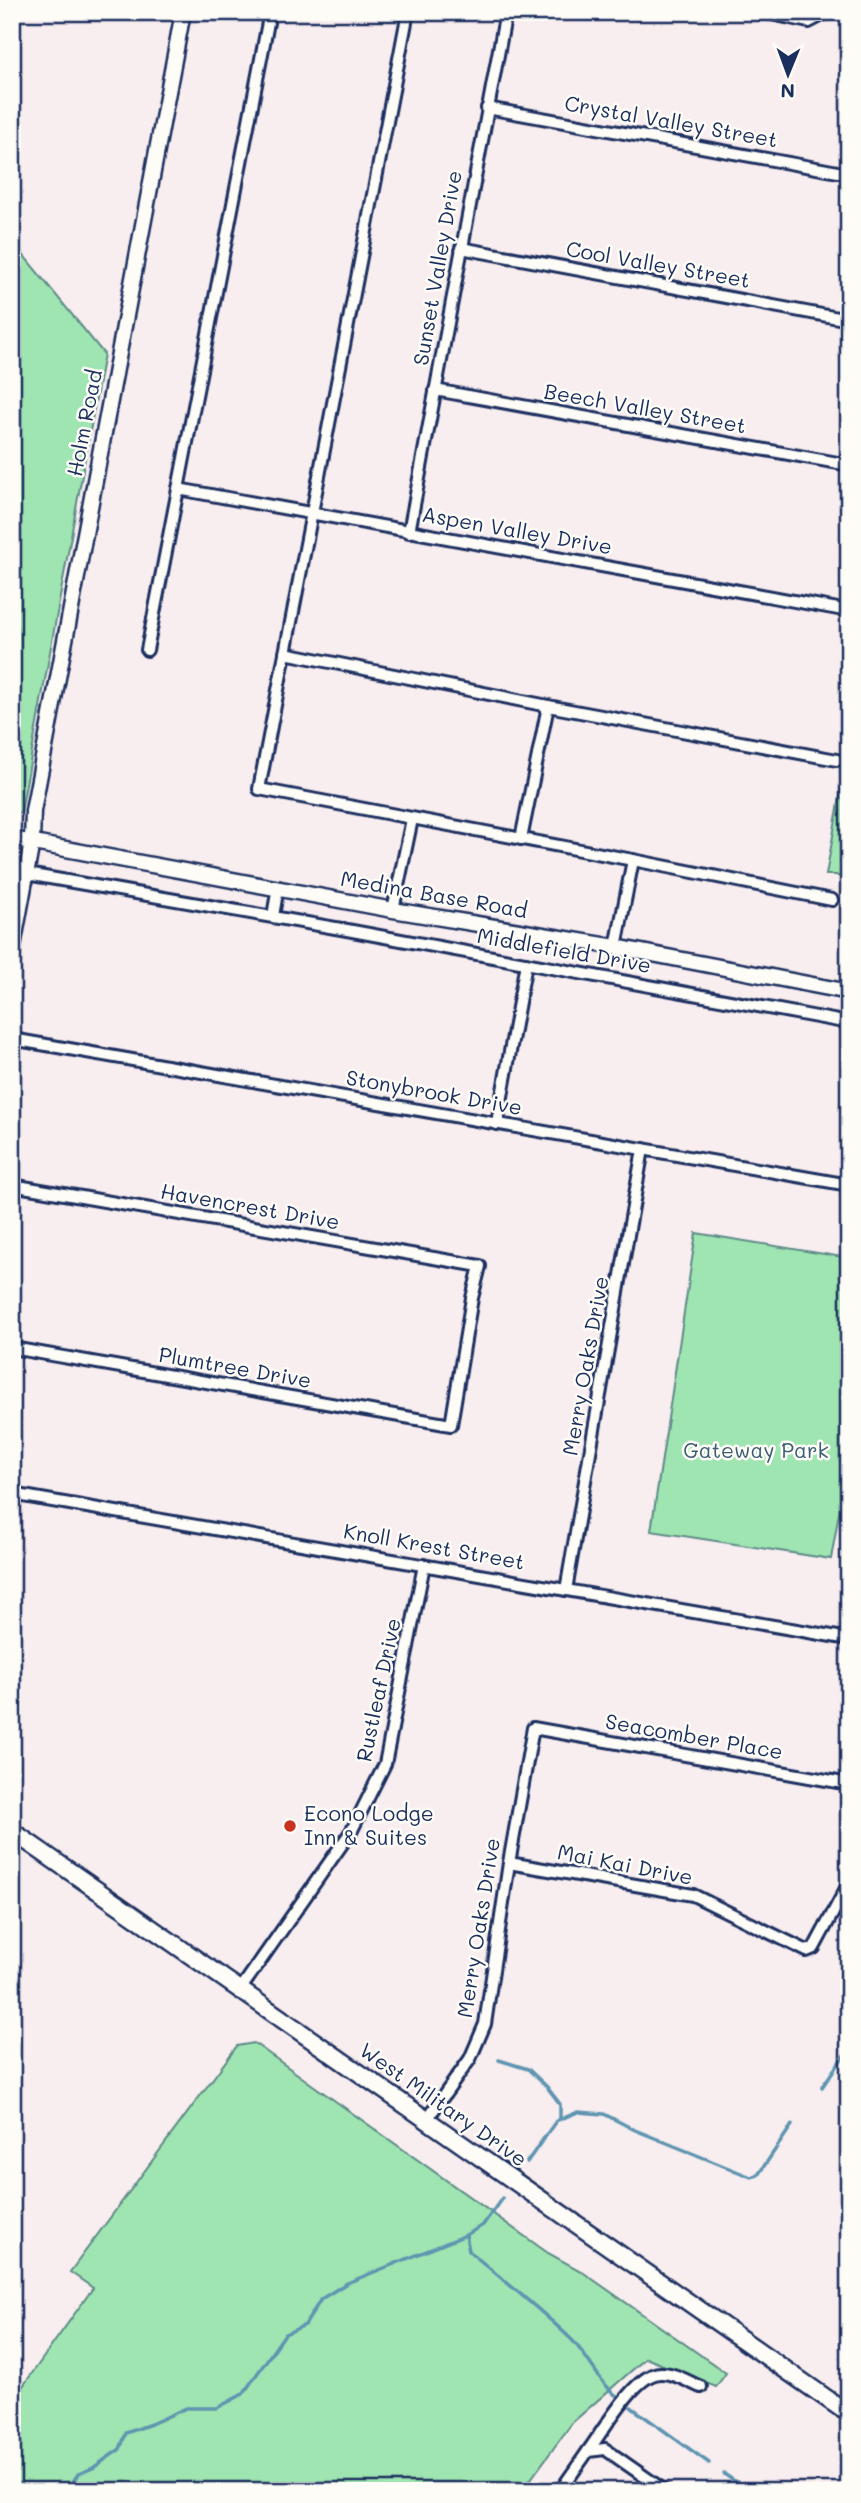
<svg xmlns="http://www.w3.org/2000/svg" width="861" height="2503" viewBox="0 0 861 2503" font-family="Mali,sans-serif">
<style>
.green{fill:#9fe5b1;stroke:#5d8a88;stroke-width:2}
.lines{fill:none;stroke-linecap:round;stroke-linejoin:round}
.stream{stroke:#5e95b1;stroke-width:3.5}
.street-casing{stroke:#1b2f5e;stroke-width:16}
.secondary-casing{stroke:#1b2f5e;stroke-width:19}
.primary-casing{stroke:#1b2f5e;stroke-width:21}
.street{stroke:#fdfcf7;stroke-width:10}
.secondary{stroke:#fdfcf7;stroke-width:14}
.primary{stroke:#fdfcf7;stroke-width:16}
.poi-dot{fill:#c8321e;stroke:#fdfcf7;stroke-width:2.5}
.labels{text-anchor:middle;stroke-width:5;stroke-linejoin:round;paint-order:stroke}
.street-label{font-size:21px;fill:#1b2f5e;stroke:#fdfcf7}
.park-label{font-size:21px;fill:#3c5c73;stroke:#fdfcf7}
.poi-label{font-size:21px;fill:#1b2f5e;stroke:#fdfcf7;text-anchor:start}
</style>
<rect width="100%" height="100%" fill="#f8edef"/>
<filter id="ink" filterUnits="userSpaceOnUse"><feTurbulence type="fractalNoise" baseFrequency=".0143" numOctaves="2"/><feDisplacementMap in="SourceGraphic" scale="14" xChannelSelector="R" yChannelSelector="G"/><feConvolveMatrix kernelMatrix="1 2 1 2 8 2 1 2 1" color-interpolation-filters="sRGB"/></filter>
<g filter="url(#ink)">
<g class="green">
<path d="M12,241l92,113 -83,458 -9,4z"/>
<path d="M849,776v105l-13,-6h-10l17,-95z"/>
<path d="M696,1233l153,25v197l-18,104 -180,-28z"/>
<path d="M254,2043l294,210 33,18 145,102 -10,14 -70,-29 -73,64 -51,69h-510v-111l11,6 70,-98 -23,-16 167,-226z"/>
</g>
<g class="lines">
<g class="stream">
<path d="M499,2060l29,9 19,18 13,17v15"/>
<path d="M822,2087l27,-39"/>
<path d="M527,2162l29,-41 22,-9 26,2 31,16 116,47 7,-2 34,-50"/>
<path d="M466,2235l17,-10 19,-27"/>
<path d="M631,2407l78,56"/>
<path d="M724,2474l25,17"/>
<path d="M12,2487l7,4"/>
<path d="M67,2491l11,-17 15,-6 27,-19 6,-16 25,-9 35,-16h31l26,-14 42,-60 20,-9 16,-26 26,-16 119,-48 3,16c34,29 70,57 102,88 18,18 28,44 48,59"/>
</g>
<defs>
<g id="street">
<path d="M408,12l-149,777 374,71 199,40"/>
<path d="M762,12l47,10 19,-10"/>
<path d="M487,108l362,66"/>
<path d="M461,248l388,72"/>
<path d="M435,390l414,75"/>
<path d="M178,489l671,122"/>
<path d="M409,532l97,-520"/>
<path d="M147,650l123,-638"/>
<path d="M285,653l263,53 289,54"/>
<path d="M521,839l27,-133"/>
<path d="M27,874l320,56 502,93"/>
<path d="M393,910l19,-91"/>
<path d="M273,916l5,-29"/>
<path d="M616,947l17,-87"/>
<path d="M12,1039l837,146"/>
<path d="M497,1124l29,-161"/>
<path d="M12,1185l468,81 -8,32 -21,127 -439,-77"/>
<path d="M12,1494l837,145"/>
<path d="M566,1590l77,-441"/>
<path d="M509,1863l184,32 114,56 7,-3 35,-65"/>
<path d="M240,1990l112,-160 33,-66 39,-199"/>
<path d="M427,2119l43,-60 15,-35 24,-161 24,-135 316,56"/>
<path d="M588,2451c15,-20 47,-77 72,-78 13,-1 29,9 41,14"/>
<path d="M560,2491l28,-40 17,-2 60,42"/>
</g>
<g id="secondary">
<path d="M12,839l381,71 223,37 233,45"/>
<path d="M12,952l20,-110 1,-31 150,-799"/>
</g>
<path id="primary" d="M12,1831l837,583"/>
</defs>
<use href="#street" class="street-casing"/>
<use href="#secondary" class="secondary-casing"/>
<use href="#primary" class="primary-casing"/>
<use href="#street" class="street"/>
<use href="#secondary" class="secondary"/>
<use href="#primary" class="primary"/>
</g>
</g>
<circle class="poi-dot" cx="290" cy="1826" r="7"/>
<g class="labels">
<g class="street-label">
<text transform="translate(671 122) rotate(10)" y="7">Crystal Valley Street</text>
<text transform="translate(658 265) rotate(10)" y="7">Cool Valley Street</text>
<text transform="translate(438 268) rotate(-80)" y="7">Sunset Valley Drive</text>
<text transform="translate(645 409) rotate(10)" y="7">Beech Valley Street</text>
<text transform="translate(85 423) rotate(-79)" y="7">Holm Road</text>
<text transform="translate(517 531) rotate(10)" y="7">Aspen Valley Drive</text>
<text transform="translate(434 895) rotate(10)" y="7">Medina Base Road</text>
<text transform="translate(564 951) rotate(10)" y="7">Middlefield Drive</text>
<text transform="translate(434 1093) rotate(10)" y="7">Stonybrook Drive</text>
<text transform="translate(250 1207) rotate(10)" y="7">Havencrest Drive</text>
<text transform="translate(586 1366) rotate(-80)" y="7">Merry Oaks Drive</text>
<text transform="translate(235 1368) rotate(10)" y="7">Plumtree Drive</text>
<text transform="translate(434 1547) rotate(10)" y="7">Knoll Krest Street</text>
<text transform="translate(379 1690) rotate(-78)" y="7">Rustleaf Drive</text>
<text transform="translate(694 1737) rotate(10)" y="7">Seacomber Place</text>
<text transform="translate(625 1865) rotate(11)" y="7">Mai Kai Drive</text>
<text transform="translate(479 1928) rotate(-81)" y="7">Merry Oaks Drive</text>
<text transform="translate(443 2105) rotate(35)" y="7">West Military Drive</text>
</g>
<g class="park-label">
<text x="756" y="1458">Gateway Park</text>
</g>
<g class="poi-label">
<text x="304" y="1821">Econo Lodge<tspan x="304" dy="24">Inn &amp; Suites</tspan></text>
</g>
</g>
<rect width="861" height="2503" fill="none" stroke="#fdfcf7" stroke-width="42"/>
<rect x="21" y="21" width="819" height="2461" fill="none" stroke="#1b2f5e" stroke-width="2.5" filter="url(#ink)"/>
<g transform="translate(788 74) rotate(181)" stroke="#fdfcf7" stroke-width="5" paint-order="stroke">
<path d="M0-5L12 26L0 18L-12 26Z" fill="#1b2f5e"/>
<text y="-10" font-size="19" font-weight="bold" text-anchor="middle" fill="#1b2f5e">N</text>
</g>
</svg>
